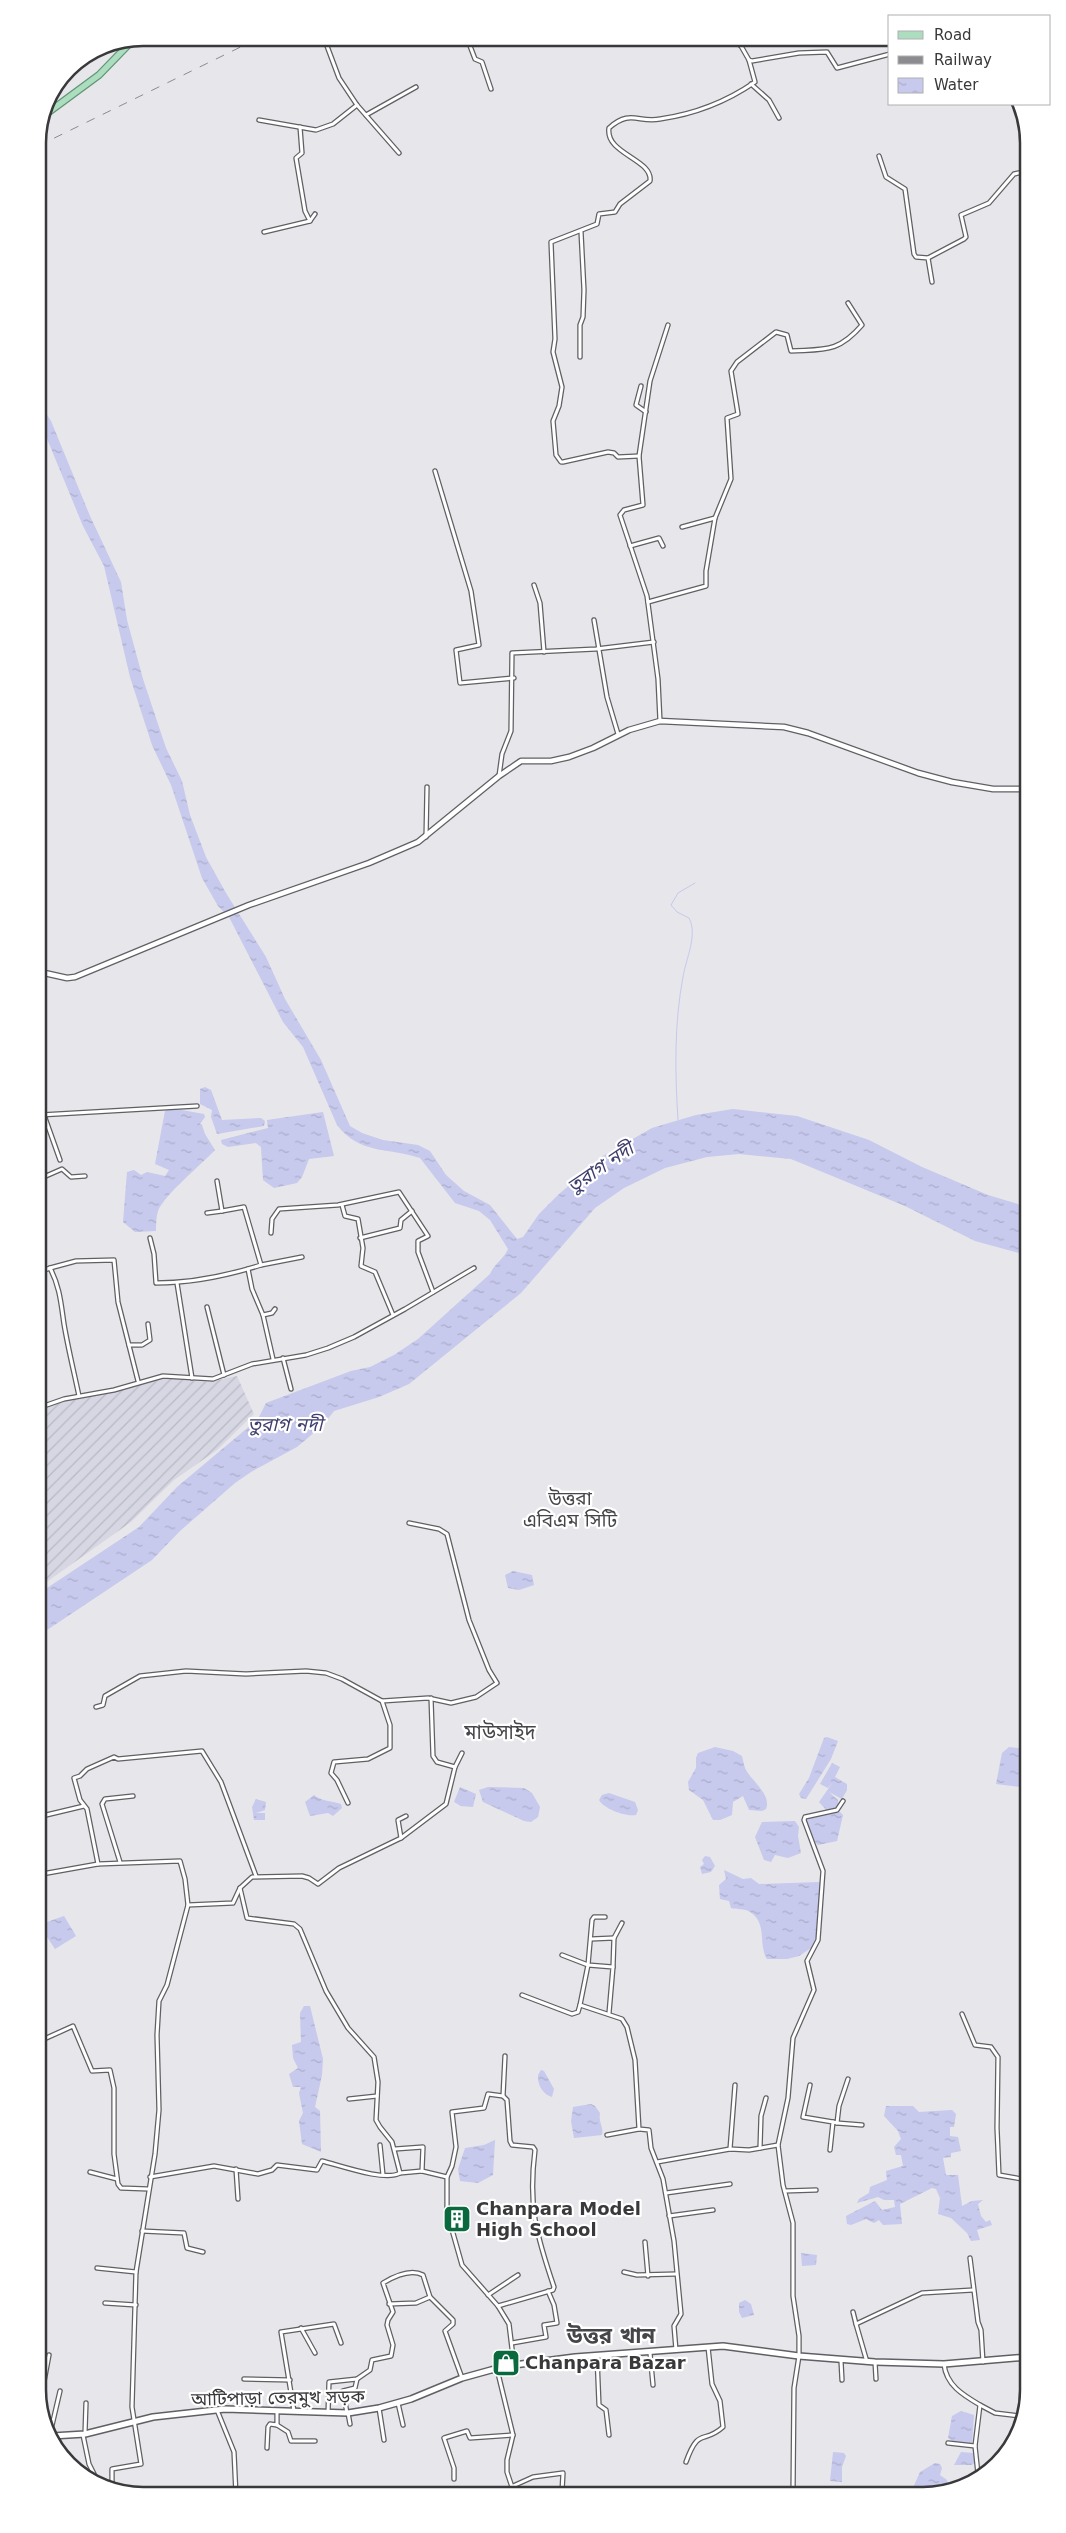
<svg xmlns="http://www.w3.org/2000/svg" width="1066" height="2533" viewBox="0 0 1066 2533" font-family="'DejaVu Sans','Noto Sans Bengali',sans-serif">
<style>
.industrial{fill:url(#industrial-furrows)}
.water{fill:url(#water-ripples)}
.lines{fill:none;stroke-linecap:round;stroke-linejoin:round}
.stream{stroke:#c7c9ed;stroke-width:1}
.minor-casing{stroke:#606064;stroke-width:5.5}
.tertiary-casing{stroke:#606064;stroke-width:7}
.secondary-casing{stroke:#606064;stroke-width:8}
.primary-casing{stroke:#5f9575;stroke-width:8}
.minor{stroke:#fff;stroke-width:3}
.tertiary{stroke:#fff;stroke-width:4.5}
.secondary{stroke:#fff;stroke-width:5}
.primary{stroke:#acddbf;stroke-width:5.5}
.rail{stroke:#8c8c90;stroke-width:1;stroke-dasharray:9 9;stroke-linecap:butt}
.labels{text-anchor:middle;stroke-width:4.5;stroke-linejoin:round;paint-order:stroke}
.poi-label{font-size:18px;font-weight:bold;fill:#39393b;stroke:#fff;text-anchor:start}
.street-label{font-size:18px;fill:#39393b;stroke:#fff}
.water-label{font-size:19px;font-style:italic;fill:#3f3e6e;stroke:#fff}
.neighbourhood-label{font-size:19px;fill:#46464a;stroke:#fff}
.quarter-label{font-size:20px;fill:#46464a;stroke:#fff}
.district-label{font-size:22px;font-weight:bold;fill:#46464a;stroke:#fff}
.rim{fill:none;stroke:#39393b;stroke-width:2.5}
</style>
<defs>
<pattern id="industrial-furrows" width="10" height="10" patternUnits="userSpaceOnUse" patternTransform="scale(1.25)"><rect width="10" height="10" fill="#d6d7e3"/><path d="M-1 1l2-2M0 10L10 0M9 11l2-2" fill="none" stroke="#b8b9c4"/></pattern>
<pattern id="water-ripples" width="26" height="14" patternUnits="userSpaceOnUse" patternTransform="scale(1.25)"><rect width="26" height="14" fill="#c7c9ed"/><path d="M2 4q2-2 4 0t4 0M15 11q2-2 4 0t4 0" fill="none" stroke="#acadcc"/></pattern>
</defs>
<rect width="100%" height="100%" fill="#e6e6eb"/>
<path class="industrial" d="M237,1376l17,38 -37,36 -43,30 -43,42 -90,64v-177l12,-6 61,-11 52,-14 43,4z"/>
<g class="water">
<path d="M38,401l13,20 39,95 31,66 6,38 16,59 23,69 16,33 8,34 16,42 20,36 40,64 19,42 36,61 29,66 12,7 21,7 35,5 12,6 16,24 18,16 26,14 27,34 6,-2 16,-23 19,-19 45,-39 49,-28 44,-13 37,-6 64,7 72,24 53,27 66,28 30,9 8,13v38l-51,-14 -70,-35 -114,-47 -52,-5 -32,3 -42,11 -41,20 -29,20 -74,85 -112,91 -30,13 -45,14 -11,14 -26,22 -46,25 -16,11 -55,48 -28,29 -111,74v-42l98,-65 38,-40 81,-68 8,-16 85,-32 19,-4 24,-12 24,-16 72,-65c4,-10 14,-15 18,-25l-18,-29 -11,-9 -24,-8 -35,-45c-32,-11 -60,-3 -83,-33l-34,-78 -20,-25 -54,-105 -11,-11 -16,-28 -31,-93 -19,-40 -22,-68 -26,-111 -21,-40 -40,-97 -5,-7z"/>
<path d="M205,1087l6,3 11,30 39,-2 4,3 -1,5 -47,8 -6,-17 1,-7 -12,-6v-15z"/>
<path d="M170,1108l34,6 1,3 -5,7 2,1 3,9 10,16c-14,15 -51,45 -57,61 -2,6 -2,14 -2,20l-21,1 -12,-10 4,-50 7,-2 7,5 6,-3 18,4 4,-6 -14,-6 10,-53z"/>
<path d="M323,1112l11,44 -25,3 -7,18 -5,6 -23,5 -11,-8 -2,-33 -5,-4 -28,4 -6,-3 -1,-4 47,-12 -1,-8z"/>
<path d="M513,1571l19,4 2,10 -15,5 -11,-2 -3,-13z"/>
<path d="M827,1737l11,4 -7,18 -25,40 -5,-1 -2,-4 10,-16 15,-40z"/>
<path d="M715,1747l18,4 9,5c1,4 2,9 3,12 5,12 27,26 21,41l-4,2 -13,-1 -6,-14 -10,6 -1,13 -12,5h-7l-10,-20 -14,-10 -1,-8 8,-14v-10l2,-5z"/>
<path d="M1009,1747l18,2v39l-31,-4 6,-31z"/>
<path d="M832,1763l8,4 -5,10 12,7v6l-5,9 -13,-7 9,8v7l-11,4 -8,-9 14,-20 -5,6 -8,-4z"/>
<path d="M460,1787l16,7 -3,13 -12,-1 -7,-4z"/>
<path d="M488,1787l36,1 8,5 8,14 -2,10 -7,5 -7,-1 -41,-19 -4,-12z"/>
<path d="M609,1793l26,9 3,8 -2,5c-10,2 -32,-6 -37,-15l3,-5z"/>
<path d="M314,1795c6,6 19,6 27,9l1,4 -9,8 -5,-3 -18,3 -5,-14z"/>
<path d="M256,1799l10,3 -1,8 -9,3h9v7h-11l-2,-13z"/>
<path d="M840,1812l3,3 -6,26 -19,4 -6,-6 -6,-20z"/>
<path d="M795,1821l4,6 -1,9 3,17 -13,5 -13,-3 -4,7 -7,-2 -9,-23 7,-15z"/>
<path d="M705,1856l5,1 5,9 -4,6 -9,2 -2,-7 4,-3 -2,-4z"/>
<path d="M724,1870l19,9 8,-1 8,6 61,-2 -2,51 -7,15 -12,8 -12,3h-20c-9,-14 1,-36 -17,-47 -5,-4 -13,-2 -19,-4l-2,-7 -9,-2 -1,-14 7,-6z"/>
<path d="M64,1916l12,20 -21,13 -12,-18 1,-8z"/>
<path d="M304,2006h6l13,53 -1,16 -7,32 5,4 1,41 -19,-8 -3,-23 4,-8 -4,-20 2,-6h-8l-4,-13 9,-6 -5,-10 -1,-13 9,-3 -1,-29z"/>
<path d="M541,2070l3,1 10,18 -2,8c-9,-2 -15,-13 -14,-22z"/>
<path d="M591,2104l4,2 5,7c-2,9 4,14 2,22l-28,3 -3,-17 2,-14z"/>
<path d="M886,2106h27l6,6 33,-2 4,4 -2,13h-4v9l8,1 3,14 -10,2v4l-8,1 3,17h12l4,31 10,-5 11,-1 -5,4 3,12 5,6 4,-2 2,5 -15,5 3,10 -9,1 -4,-8 -16,-15 -13,-4 2,-16 -4,-9 -4,-1 -32,16 2,20 -19,1 -4,-5 -5,3 -8,-4 -15,6 -4,-1 -1,-8 29,-15 7,9 13,-3 -1,-7h-10l-6,-3 -21,6 2,-4 10,-6 1,-6 17,-7 -1,-9 17,-5 -2,-11h-5l-2,-8 7,-8 -3,-8 -14,-15z"/>
<path d="M495,2140l-2,35 -15,8 -18,-2 -2,-12 7,-21 19,-3z"/>
<path d="M801,2253l16,2 -1,10 -14,1z"/>
<path d="M745,2300l6,4 3,11 -12,3 -3,-6v-9z"/>
<path d="M961,2411l13,4 -2,29 -18,-2 -6,-4 4,-22z"/>
<path d="M833,2452l11,1 2,3 -4,11v15l-12,-1z"/>
<path d="M961,2452l12,1 3,9 -4,3h-18z"/>
<path d="M935,2463l5,1 2,4 -2,7 7,5 1,6h-12l-6,4h-18l8,-18z"/>
</g>
<g class="lines">
<path class="stream" d="M678,1120c-3,-47 -4,-96 5,-143 3,-19 15,-42 6,-59l-12,-6 -6,-7 7,-12 17,-10"/>
<defs>
<g id="minor">
<path d="M324,38l15,40 18,27 42,48"/>
<path d="M467,38l8,21 7,3 9,27"/>
<path d="M729,38l12,8 8,14 3,1 47,-8 28,-1 10,16 53,-14"/>
<path d="M751,84l18,16 10,18"/>
<path d="M366,115l50,-28"/>
<path d="M259,120l57,10 17,-6 24,-19"/>
<path d="M300,127l2,26 -6,5 9,53 5,10 5,-7"/>
<path d="M879,156l7,21 19,12 9,65 2,3 12,1 4,24"/>
<path d="M264,232l46,-11"/>
<path d="M928,258l36,-19 2,-2 -5,-22 28,-12 25,-29 9,-2"/>
<path d="M580,357v-32l3,-8 1,-27 -3,-58"/>
<path d="M641,386l-5,19 10,7"/>
<path d="M639,456l-21,1 -4,-4 -6,-1 -45,10h-2l-5,-7 -3,-34 6,-15 3,-19 -9,-35 2,-13 -4,-97 46,-18 2,-10 16,-2 5,-8 30,-23c3,-22 -45,-27 -41,-53 21,-19 29,-5 51,-9 35,-5 66,-17 95,-37l-6,-22"/>
<path d="M435,471l36,120 8,54 -23,5 4,33 54,-5"/>
<path d="M682,527l33,-9"/>
<path d="M630,546l29,-8 4,8"/>
<path d="M534,585l6,18 4,49"/>
<path d="M648,602l58,-16v-15l9,-53 16,-39 -4,-61 11,-4 -7,-43 6,-9 39,-30 11,3 4,16c33,-2 47,2 71,-26l-14,-22"/>
<path d="M594,620l13,77 11,37"/>
<path d="M660,721l-2,-42 -11,-83 -27,-81 4,-5 19,-5 -4,-49 11,-75 18,-56"/>
<path d="M499,776l3,-22 9,-23 1,-78 84,-4 58,-7"/>
<path d="M426,837l1,-50"/>
<path d="M40,1115l157,-9"/>
<path d="M44,1115l16,45"/>
<path d="M40,1163l6,13 16,-7 9,8 14,-1"/>
<path d="M342,1205l3,11 13,3 5,29 -2,18 14,6 18,43"/>
<path d="M207,1213l15,-2"/>
<path d="M271,1233l1,-14 7,-10 59,-4 61,-13 29,44 -10,5v11l15,40"/>
<path d="M150,1238l4,16 2,29c37,0 70,-7 105,-18l-17,-58 -22,4 -5,-30"/>
<path d="M360,1238l40,-10 1,-8 11,-9"/>
<path d="M261,1265l41,-8"/>
<path d="M50,1268l26,-7 38,-1 4,42 20,79"/>
<path d="M248,1269l4,20 11,26 10,44"/>
<path d="M40,1272l10,-4c10,19 11,36 14,56 4,24 10,48 15,72"/>
<path d="M177,1283l15,95"/>
<path d="M207,1307l17,68"/>
<path d="M263,1315l9,-2 3,-4"/>
<path d="M129,1345h13l8,-5 -2,-16"/>
<path d="M283,1358l8,31"/>
<path d="M41,1407l23,-8 50,-9 49,-14 50,3 39,-15 54,-9 22,-7 26,-11 51,-28 69,-41"/>
<path d="M431,1698l2,58 4,6 18,5"/>
<path d="M96,1707l7,-2 2,-9 35,-20 46,-5 60,3 60,-3 20,2 16,6 40,22 46,-3 23,5 25,-6 21,-14 -8,-13 -20,-50 -22,-86 -8,-5 -30,-6"/>
<path d="M348,1803l-11,-23 -6,-7 3,-11 34,-3 22,-11v-23l-8,-24"/>
<path d="M42,1816l42,-10"/>
<path d="M401,1838l-3,-18 8,-4"/>
<path d="M120,1862l-18,-58 3,-5 28,-3"/>
<path d="M98,1864l-11,-55 -7,-9 -6,-22 6,-2 7,-7 27,-12 4,2 84,-8 19,31 35,94"/>
<path d="M42,1874l56,-10 82,-3 5,18 3,26 -21,80 -8,16 -2,34 2,75 -4,44 -19,118 -4,135 9,57 -29,5v17"/>
<path d="M240,1888l7,30 47,6 6,5 26,62 22,37 26,29 4,25 -2,38 4,7 12,15 8,31 22,-2 25,6v35l15,53 36,41 11,18 5,41"/>
<path d="M188,1905l45,-2 7,-15 12,-11 50,-1 7,2 9,6 21,-16 62,-30 45,-34 9,-37 7,-14"/>
<path d="M605,1917h-11l-2,3 -4,45 25,2 -4,46"/>
<path d="M614,1938l8,-15"/>
<path d="M591,1939l23,-1 -1,29"/>
<path d="M562,1955l26,10 -8,40 42,14 5,8 8,33 4,69 10,1 2,18 12,31 11,62 7,73 -7,12 2,24"/>
<path d="M522,1995l50,19 6,-2 2,-7"/>
<path d="M962,2014l13,31 16,2 7,10 -1,71 2,47 29,5"/>
<path d="M42,2040l31,-14 19,45 18,-1 4,18v66l4,30 3,4 27,1"/>
<path d="M810,2085l-7,32 30,5 -3,28"/>
<path d="M349,2099l28,-3"/>
<path d="M833,2122l4,1 2,-17 9,-27"/>
<path d="M837,2123l25,2"/>
<path d="M607,2135l32,-6"/>
<path d="M380,2145l3,30"/>
<path d="M760,2148l1,-32 5,-18"/>
<path d="M395,2149l28,-2 -1,24"/>
<path d="M730,2149l5,-64"/>
<path d="M657,2162l73,-13 19,1 29,-5"/>
<path d="M236,2169l2,30"/>
<path d="M90,2172l27,7"/>
<path d="M150,2177l64,-11 44,8 14,-4 5,-5 40,5 5,-9c17,4 63,21 78,12"/>
<path d="M447,2177l5,-11 4,-19 -4,-35 32,-4 4,-14 15,2"/>
<path d="M785,2191l31,-1"/>
<path d="M666,2193l64,-9"/>
<path d="M669,2216l44,-6"/>
<path d="M142,2231l42,2 3,15 16,4"/>
<path d="M645,2242l3,34"/>
<path d="M970,2258l8,64 3,8 2,32"/>
<path d="M97,2268l39,4"/>
<path d="M624,2272l13,3 39,-1"/>
<path d="M488,2295l30,-20"/>
<path d="M105,2303l31,2"/>
<path d="M389,2304l27,-1 14,-6"/>
<path d="M498,2306l55,-16 1,-3c-18,-53 -26,-81 -19,-137l-2,-3 -21,-2 -2,-4 -3,-41 -4,-4 2,-40"/>
<path d="M853,2312l3,12"/>
<path d="M301,2328l14,25"/>
<path d="M512,2343l34,-6 -2,-12 13,-2 -3,-18 -6,-14"/>
<path d="M650,2353l3,32"/>
<path d="M597,2356l2,49 7,5 3,25"/>
<path d="M841,2361l1,19"/>
<path d="M867,2362l-11,-38 66,-31 51,-3"/>
<path d="M875,2362l1,17"/>
<path d="M944,2364c2,21 19,31 36,41l-5,41 3,28"/>
<path d="M497,2369l16,66 -6,25v12l7,21"/>
<path d="M244,2379l46,1"/>
<path d="M43,2387l6,-32"/>
<path d="M1028,2392v-20"/>
<path d="M329,2398h15"/>
<path d="M398,2403l5,22"/>
<path d="M980,2405l15,8 25,3"/>
<path d="M379,2408l5,32"/>
<path d="M217,2410l17,42 2,43"/>
<path d="M294,2411l-13,-79 53,-8 7,19"/>
<path d="M328,2413l1,-31 28,-3 13,-9 2,-10 19,-4 2,-11 -6,-20 1,-5 5,-8 -10,-29c10,-6 27,-15 40,-8l7,22 23,23v4l-8,7 17,47"/>
<path d="M347,2413l-4,-22 12,-3 2,-9"/>
<path d="M348,2413l2,11"/>
<path d="M277,2425l11,7 3,9h24"/>
<path d="M85,2433l1,-30"/>
<path d="M50,2434l10,-43"/>
<path d="M83,2435l6,29 5,10"/>
<path d="M948,2443l27,3"/>
<path d="M267,2448l1,-21 2,-3 7,1v-14"/>
<path d="M686,2462c13,-36 17,-17 37,-35l-3,-26 -8,-17 -4,-37"/>
<path d="M454,2479v-11l-10,-30 23,-7 3,7 43,-3"/>
<path d="M513,2486l20,-9 30,-4 -1,19"/>
<path d="M793,2491l1,-103 5,-32v-20l-6,-40v-73l-10,-38 -5,-40 10,-47 5,-60 21,-48 -7,-29 11,-21 5,-69 -19,-51 1,-3 32,-7 6,-9"/>
</g>
<path id="tertiary" d="M40,972l27,6 8,-1 174,-72 120,-42 49,-21 81,-66 22,-15h30l18,-4 24,-9 36,-18 31,-9 124,6 24,6 110,40 34,9 41,7h32"/>
<path id="secondary" d="M52,2436l33,-2 68,-17 72,-8 123,4 31,-5 32,-9 51,-21 29,-8 23,-5 61,-8 148,-11 76,10 76,6 69,2 84,-7"/>
<path id="primary" d="M42,117l57,-42 34,-35"/>
</defs>
<use href="#minor" class="minor-casing"/>
<use href="#tertiary" class="tertiary-casing"/>
<use href="#secondary" class="secondary-casing"/>
<use href="#primary" class="primary-casing"/>
<use href="#minor" class="minor"/>
<use href="#tertiary" class="tertiary"/>
<use href="#secondary" class="secondary"/>
<use href="#primary" class="primary"/>
<path class="rail" d="M38,146l221,-108"/>
</g>
<defs>
<symbol id="building-square" viewBox="-11 -11 22 22"><rect x="-9" y="-9" width="18" height="18" rx="4" fill="#0a693d" stroke="#fff"/><path d="M-4-6H4V6H1V3H-1V6H-4ZM-2.5-4.3h1.7v1.8h-1.7ZM.8-4.3h1.7v1.8H.8ZM-2.5-1h1.7V.8h-1.7ZM.8-1h1.7V.8H.8Z" fill="#fff"/></symbol>
<symbol id="shop-square" viewBox="-11 -11 22 22"><rect x="-9" y="-9" width="18" height="18" rx="4" fill="#0a693d" stroke="#fff"/><path d="M-5-2.5h2.3a2.7 3.5 0 0 1 5.4 0H5L5.5 6h-11ZM-1.5-2.5h3a1.5 2.3 0 0 0-3 0Z" fill="#fff"/></symbol>
</defs>
<g fill-rule="evenodd">
<use href="#building-square" x="441" y="2203" width="32" height="32"/>
<use href="#shop-square" x="490" y="2347" width="32" height="32"/>
</g>
<g class="labels">
<g class="poi-label">
<text x="476" y="2215">Chanpara Model<tspan x="476" dy="21">High School</tspan></text>
<text x="525" y="2369">Chanpara Bazar</text>
</g>
<g class="street-label">
<text transform="translate(278 2398) rotate(-1)" y="6">আটিপাড়া তেরমুখ সড়ক</text>
</g>
<g class="water-label">
<text transform="translate(600 1167) rotate(-34)" y="7">তুরাগ নদী</text>
<text x="285" y="1431">তুরাগ নদী</text>
</g>
<g class="neighbourhood-label">
<text x="570" y="1505">উত্তরা<tspan x="570" dy="22">এবিএম সিটি</tspan></text>
</g>
<g class="quarter-label">
<text x="500" y="1739">মাউসাইদ</text>
</g>
<g class="district-label">
<text x="611" y="2343">উত্তর খান</text>
</g>
</g>
<path d="M0 0H1066V2533H0ZM143 46H923A97 97 0 0 1 1020 143V2390A97 97 0 0 1 923 2487H143A97 97 0 0 1 46 2390V143A97 97 0 0 1 143 46Z" fill="#fff" fill-rule="evenodd"/>
<path class="rim" d="M143 46H923A97 97 0 0 1 1020 143V2390A97 97 0 0 1 923 2487H143A97 97 0 0 1 46 2390V143A97 97 0 0 1 143 46Z"/>
<rect x="888" y="15" width="162" height="90" fill="#ffffff" stroke="#b0b0b1"/>
<rect x="898" y="31" width="25" height="8" fill="#acddbf" stroke="#b0b0b1"/>
<text x="934" y="40" font-size="15" fill="#39393b">Road</text>
<rect x="898" y="56" width="25" height="8" fill="#8c8c90" stroke="#b0b0b1"/>
<text x="934" y="65" font-size="15" fill="#39393b">Railway</text>
<rect x="898" y="78" width="25" height="15" fill="url(#water-ripples)" stroke="#b0b0b1"/>
<text x="934" y="90" font-size="15" fill="#39393b">Water</text>
</svg>
